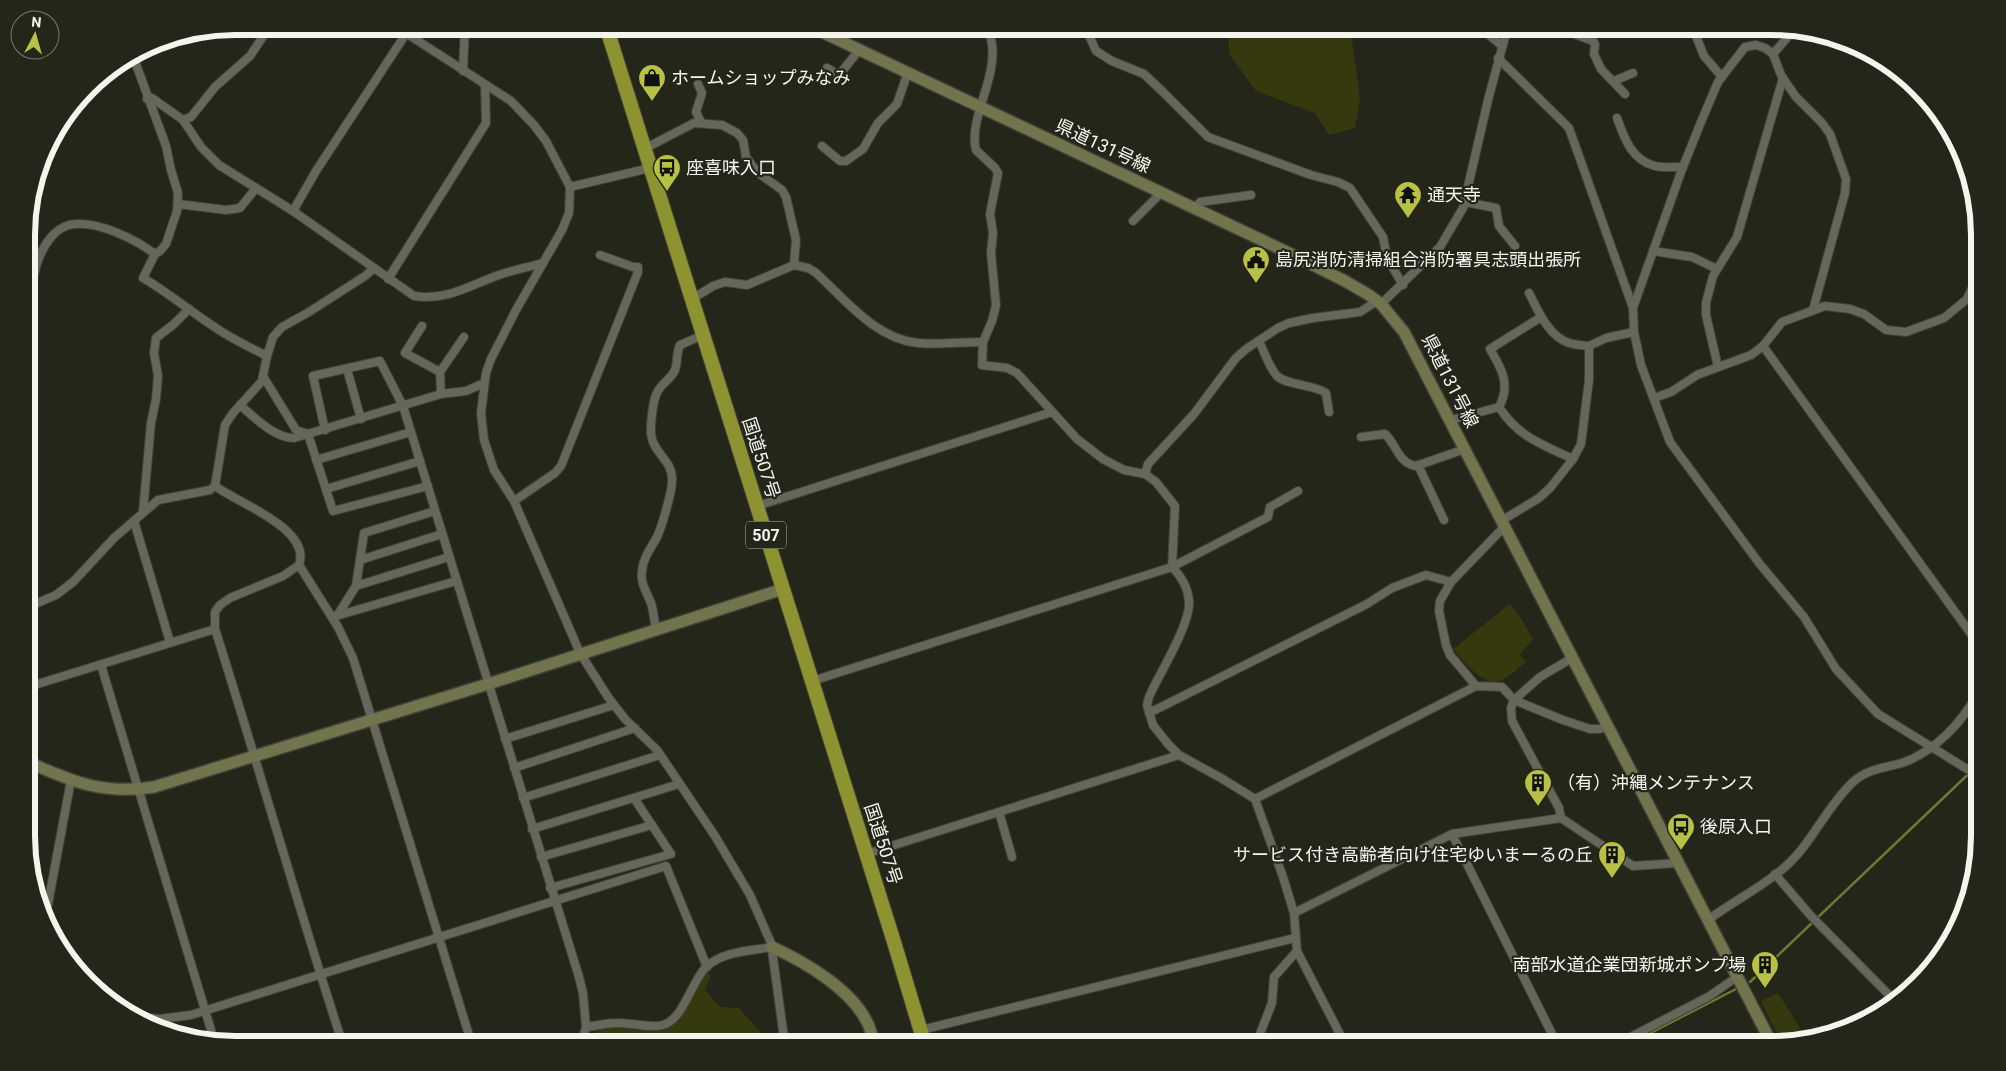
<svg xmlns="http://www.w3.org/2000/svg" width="2006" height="1071" viewBox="0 0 2006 1071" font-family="Roboto,'Noto Sans JP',sans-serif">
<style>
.green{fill:#36380d}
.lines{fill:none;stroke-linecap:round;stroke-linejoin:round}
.stream{stroke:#727635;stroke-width:2.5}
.street-casing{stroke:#414238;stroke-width:10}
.secondary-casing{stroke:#414238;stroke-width:14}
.highway-casing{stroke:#414238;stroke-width:16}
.street{stroke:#66675a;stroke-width:8}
.secondary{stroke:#72744e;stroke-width:11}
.highway{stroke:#8d9331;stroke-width:14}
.labels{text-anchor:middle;stroke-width:4.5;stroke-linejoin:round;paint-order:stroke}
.shield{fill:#25261a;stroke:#b6b7ae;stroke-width:1}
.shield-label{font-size:16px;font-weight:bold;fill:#f4f5ed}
.poi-label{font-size:18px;fill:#f4f5ed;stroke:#25261a;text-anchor:start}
.street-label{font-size:18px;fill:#f4f5ed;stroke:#25261a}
.rim{fill:none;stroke:#f4f5ed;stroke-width:6}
</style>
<rect width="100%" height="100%" fill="#25261a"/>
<g class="green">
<path d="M1229,26h114l8,7 9,65 -5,30 -26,7 -14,-22 -59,-22 -27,-37 -1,-22z"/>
<path d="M1510,604l11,14 12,21 -13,16 6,7c-7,5 -14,12 -22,17 -20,11 -40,-18 -51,-30z"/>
<path d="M706,972l5,3 -6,15 15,17 19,1 24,27 16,-3 2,13h-194l1,-9 17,-9 17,-1 32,3 24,-12z"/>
<path d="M1778,993l25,40 -21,11 -21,-43z"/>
</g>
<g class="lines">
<g class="stream">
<path d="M1750,982l230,-219"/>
<path d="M1629,1044l109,-56"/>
</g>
<defs>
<g id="street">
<path d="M395,26l116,75 23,24 12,16 24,46 -1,26 -7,17 -46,80 -25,49 -5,14 -5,40 3,27 10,30 20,31 66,152 28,44 17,22 32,31 58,86 35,59 21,48 14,102"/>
<path d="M986,26c2,6 6,13 6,19 5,34 -24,75 -16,105l19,18 3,5 -8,41 3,19 -2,20 5,52 -4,16 -9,21 -1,23 25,3 10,5 60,66 26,20 21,11 21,4 11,8 19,24 -3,61c9,9 16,21 17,34 2,23 -30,73 -40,96l-2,8 6,20 15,19 11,11 42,23 34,21 28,78 11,36 3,38 48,93"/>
<path d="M1085,26l11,25 16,10 32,13 19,18 45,45 103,38 27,7 12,6 33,49 4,21 16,27"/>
<path d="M1417,26c18,9 37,7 55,0"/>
<path d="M1478,26l23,19"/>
<path d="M1565,26l7,7 21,8 2,3 -1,10 7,15 24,25"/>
<path d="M1692,26l12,30 18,21"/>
<path d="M1773,54l20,-23"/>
<path d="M133,56l33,90 5,24 7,23 -1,18 -11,33 -6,7 -5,3 -12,24c26,15 48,34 73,50 16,11 33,19 51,28"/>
<path d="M1498,58l71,70 64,180 1,24 7,33 29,77 89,121 45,54 32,52 42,45 102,63"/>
<path d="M827,68l12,7 21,-26"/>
<path d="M463,71l2,-45"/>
<path d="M1614,81l19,-8"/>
<path d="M698,84l4,9 -6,19 5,10"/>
<path d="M147,99l5,-1 31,22 18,27 18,18 74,46 121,85c33,5 54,-10 85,-21 14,-5 30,-8 44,-12"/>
<path d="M1617,118c7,19 14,42 38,48 8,2 19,1 28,1"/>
<path d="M183,120l8,-3 24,-30 35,-31 20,-30"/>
<path d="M822,146l18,15h6l17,-12 15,-26 19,-19 11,-32"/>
<path d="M644,149l50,-26 28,2 15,8 6,7 3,17 11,15 25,18 4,7 10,43 -2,25"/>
<path d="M570,187l80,-19"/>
<path d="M1465,202l31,6 3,18 16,20"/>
<path d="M178,204l48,6 14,-2 16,-20"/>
<path d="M1196,208l4,-6 51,-7"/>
<path d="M293,211l23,-40 95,-145"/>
<path d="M1133,221l29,-29"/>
<path d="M1653,251l39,6 25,12"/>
<path d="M388,279l98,-156 -1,-38"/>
<path d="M1529,293c9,17 19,43 40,50 6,2 13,2 20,3"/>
<path d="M692,299l21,-13 12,-4 22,3 47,-20 14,3 7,4c29,26 60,67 103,71 21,2 44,-1 65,-1"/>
<path d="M1381,304l59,-57 23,-39 26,-112 19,-70"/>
<path d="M1633,308l48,-136 20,-50 17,-40 27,-35 11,-2 9,3 8,6 8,21 15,22 26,26 8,11 16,45 -1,14 -32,117"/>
<path d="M27,319c4,-20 4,-41 12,-61 5,-13 15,-29 30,-33 26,-6 66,14 86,29"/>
<path d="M422,326l-17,27 35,19"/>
<path d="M1259,341c5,10 10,26 18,35 11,10 36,8 49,17l3,19"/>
<path d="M1763,346l216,299"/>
<path d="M1718,367l-12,-52v-12l7,-27 24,-39 46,-159"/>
<path d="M347,369l14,50"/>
<path d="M263,376l33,54 12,4 25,77 95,-25"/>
<path d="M441,394l-1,-22 24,-35"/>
<path d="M1654,398l17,-6 26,-17 54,-20 12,-9 19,-24 43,-16 25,3 14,5 22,16 20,2 38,-14 23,-19 9,-19 2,-23"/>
<path d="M240,405c14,12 34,33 54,33l147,-44 25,-3 18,-8"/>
<path d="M1499,407c19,30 44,38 74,52"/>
<path d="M1451,420l48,-13c12,-22 3,-38 -9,-58l51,-32"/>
<path d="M325,430l-12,-54 67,-15 23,45 176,571 4,16 3,34 -5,18"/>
<path d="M1361,437l24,-3c12,11 13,29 31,32l49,-17"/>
<path d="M316,460l95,-28"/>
<path d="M1418,465l26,55"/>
<path d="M1145,474l3,-10 46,-50 41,-55 11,-10 32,-21 11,-5 24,-5 47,-6 17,-11"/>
<path d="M215,486c23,17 97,43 84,79l-16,11 -53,22 -10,7 -5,7v17c44,138 83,278 128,416"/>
<path d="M326,489l94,-28"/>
<path d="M514,501l41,-28 6,-7 77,-194v-5h-5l-33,-12"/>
<path d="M757,506l295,-94"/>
<path d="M143,512l8,-89 5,-24 2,-23 -4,-23 2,-15 18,-14 15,-15"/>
<path d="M134,521l36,121"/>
<path d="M1501,521l38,-23 11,-10 23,-29 8,-15 8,-64v-34l17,-8 28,-6"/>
<path d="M360,560l82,-26"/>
<path d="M299,565l39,62 15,31 119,387"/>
<path d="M356,586l93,-29"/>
<path d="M28,607l28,-12 17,-13 41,-44 44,-38 52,-10 5,-4 10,-61 8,-12 29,-32 5,-25 6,-19 9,-10 27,-15 56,-36 9,-8"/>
<path d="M336,616l120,-35"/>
<path d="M337,616l19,-30 8,-53 71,-22"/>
<path d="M656,629c-2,-8 -2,-17 -5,-26 -4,-11 -11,-19 -9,-32 1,-13 9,-23 15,-34 5,-11 16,-47 15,-59 0,-16 -16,-24 -20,-39 -3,-9 1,-41 6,-48 4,-8 14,-13 17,-21 3,-8 1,-17 5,-25l23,-10"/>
<path d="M101,665l113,375"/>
<path d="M812,681l360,-114 96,-50 2,-10 28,-16"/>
<path d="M1476,686l-26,-31 -4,-10 -7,-34 1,-10 11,-19 53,-55"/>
<path d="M28,687l187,-58"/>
<path d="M1149,713l218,-109 25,-16 34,-13 25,7"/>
<path d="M505,739l109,-34"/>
<path d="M514,768l121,-40"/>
<path d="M523,798l137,-43"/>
<path d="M1255,799l221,-113 26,1 12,13 49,20 27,9h10l7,-3"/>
<path d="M999,812l13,45"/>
<path d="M1561,818l-2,-10 -47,-87 -1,-13 3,-8 26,-23 32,-19"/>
<path d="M532,829l147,-45"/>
<path d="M1452,834l105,210"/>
<path d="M866,854l313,-99"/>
<path d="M541,857l111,-32"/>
<path d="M1775,874l36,42 85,86"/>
<path d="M550,888l121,-34 -37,-56"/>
<path d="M1294,913l158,-79 109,-16 72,48 45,-3"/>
<path d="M45,920l26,-140"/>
<path d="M1708,920c25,-19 55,-33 78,-54 26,-23 41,-60 67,-84 14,-13 31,-14 49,-19 34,-12 60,-41 77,-71"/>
<path d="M133,1016l26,3 32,-4 475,-149 41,101"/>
<path d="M586,1027c10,-1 20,-4 31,-4 15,-1 31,6 46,2 21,-6 28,-43 43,-58 17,-16 44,-16 66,-20"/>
<path d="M921,1030l374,-92"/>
<path d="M1256,1044l16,-41 2,-26 23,-26"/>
<path d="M1617,1044l91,-47 29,-20"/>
</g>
<g id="secondary">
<path d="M809,26l478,226 58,29 24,14 12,9 23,28 368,712"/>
<path d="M28,762c45,20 75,33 126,25l334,-103 295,-95"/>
<path d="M772,947c33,15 79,42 95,75 4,7 5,15 7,23"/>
</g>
<path id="highway" d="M606,26l288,916 31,103"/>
</defs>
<use href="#street" class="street-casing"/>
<use href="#secondary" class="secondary-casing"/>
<use href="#highway" class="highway-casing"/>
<use href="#street" class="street"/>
<use href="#secondary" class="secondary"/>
<use href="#highway" class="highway"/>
</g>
<defs>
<symbol id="shop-pin" viewBox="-11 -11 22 30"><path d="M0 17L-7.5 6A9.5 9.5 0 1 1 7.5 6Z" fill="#b9c046" stroke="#25261a"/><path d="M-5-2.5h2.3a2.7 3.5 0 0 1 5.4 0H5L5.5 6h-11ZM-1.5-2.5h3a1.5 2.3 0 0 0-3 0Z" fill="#111"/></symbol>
<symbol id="bus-pin" viewBox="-11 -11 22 30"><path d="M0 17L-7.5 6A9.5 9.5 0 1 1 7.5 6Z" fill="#b9c046" stroke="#25261a"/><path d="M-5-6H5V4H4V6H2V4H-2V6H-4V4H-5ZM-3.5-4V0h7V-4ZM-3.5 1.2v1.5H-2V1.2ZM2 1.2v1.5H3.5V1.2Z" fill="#111"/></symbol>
<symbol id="temple-pin" viewBox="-11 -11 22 30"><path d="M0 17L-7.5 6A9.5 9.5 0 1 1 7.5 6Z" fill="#b9c046" stroke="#25261a"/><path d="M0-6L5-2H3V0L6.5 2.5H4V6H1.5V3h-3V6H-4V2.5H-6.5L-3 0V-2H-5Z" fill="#111"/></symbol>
<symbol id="civic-pin" viewBox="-11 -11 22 30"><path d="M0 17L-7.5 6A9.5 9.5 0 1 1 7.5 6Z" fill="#b9c046" stroke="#25261a"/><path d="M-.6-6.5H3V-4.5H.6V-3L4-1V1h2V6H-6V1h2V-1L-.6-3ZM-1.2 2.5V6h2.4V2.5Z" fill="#111"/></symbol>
<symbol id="building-pin" viewBox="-11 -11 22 30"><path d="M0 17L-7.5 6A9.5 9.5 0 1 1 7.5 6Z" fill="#b9c046" stroke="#25261a"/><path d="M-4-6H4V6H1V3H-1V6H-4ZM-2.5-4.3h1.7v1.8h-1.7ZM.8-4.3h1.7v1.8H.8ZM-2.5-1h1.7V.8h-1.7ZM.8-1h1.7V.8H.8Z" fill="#111"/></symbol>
</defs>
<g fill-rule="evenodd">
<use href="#shop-pin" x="636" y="62" width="32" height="43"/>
<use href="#bus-pin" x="651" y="152" width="32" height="43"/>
<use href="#temple-pin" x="1392" y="179" width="32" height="43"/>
<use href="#civic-pin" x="1240" y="244" width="32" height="43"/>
<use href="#building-pin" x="1522" y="767" width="32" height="43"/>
<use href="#bus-pin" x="1665" y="811" width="32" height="43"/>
<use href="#building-pin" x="1596" y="839" width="32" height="43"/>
<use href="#building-pin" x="1749" y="949" width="32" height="43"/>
</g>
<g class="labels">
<rect class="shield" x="746" y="521.5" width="40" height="27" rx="4"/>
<g class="shield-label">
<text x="766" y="541">507</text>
</g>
<g class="poi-label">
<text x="671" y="84">ホームショップみなみ</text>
<text x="686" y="174">座喜味入口</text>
<text x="1427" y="201">通天寺</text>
<text x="1275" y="266">島尻消防清掃組合消防署具志頭出張所</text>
<text x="1557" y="789">（有）沖縄メンテナンス</text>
<text x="1700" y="833">後原入口</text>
<text x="1593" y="861" text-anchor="end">サービス付き高齢者向け住宅ゆいまーるの丘</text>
<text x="1746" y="971" text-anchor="end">南部水道企業団新城ポンプ場</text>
</g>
<g class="street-label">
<text transform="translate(1103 146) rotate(25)" y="6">県道131号線</text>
<text transform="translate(1450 381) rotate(63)" y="6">県道131号線</text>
<text transform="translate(761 458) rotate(72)" y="6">国道507号</text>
<text transform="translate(883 844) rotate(72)" y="6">国道507号</text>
</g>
</g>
<path d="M0 0H2006V1071H0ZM235 35H1771A200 200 0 0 1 1971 235V836A200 200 0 0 1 1771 1036H235A200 200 0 0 1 35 836V235A200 200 0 0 1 235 35Z" fill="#25261a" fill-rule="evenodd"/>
<path class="rim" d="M235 35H1771A200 200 0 0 1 1971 235V836A200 200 0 0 1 1771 1036H235A200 200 0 0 1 35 836V235A200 200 0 0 1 235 35Z"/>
<g transform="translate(35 35) rotate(6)"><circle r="24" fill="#25261a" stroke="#78796e"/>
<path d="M0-4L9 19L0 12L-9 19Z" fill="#b9c046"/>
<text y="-8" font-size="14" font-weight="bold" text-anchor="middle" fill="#f4f5ed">N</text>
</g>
</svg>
